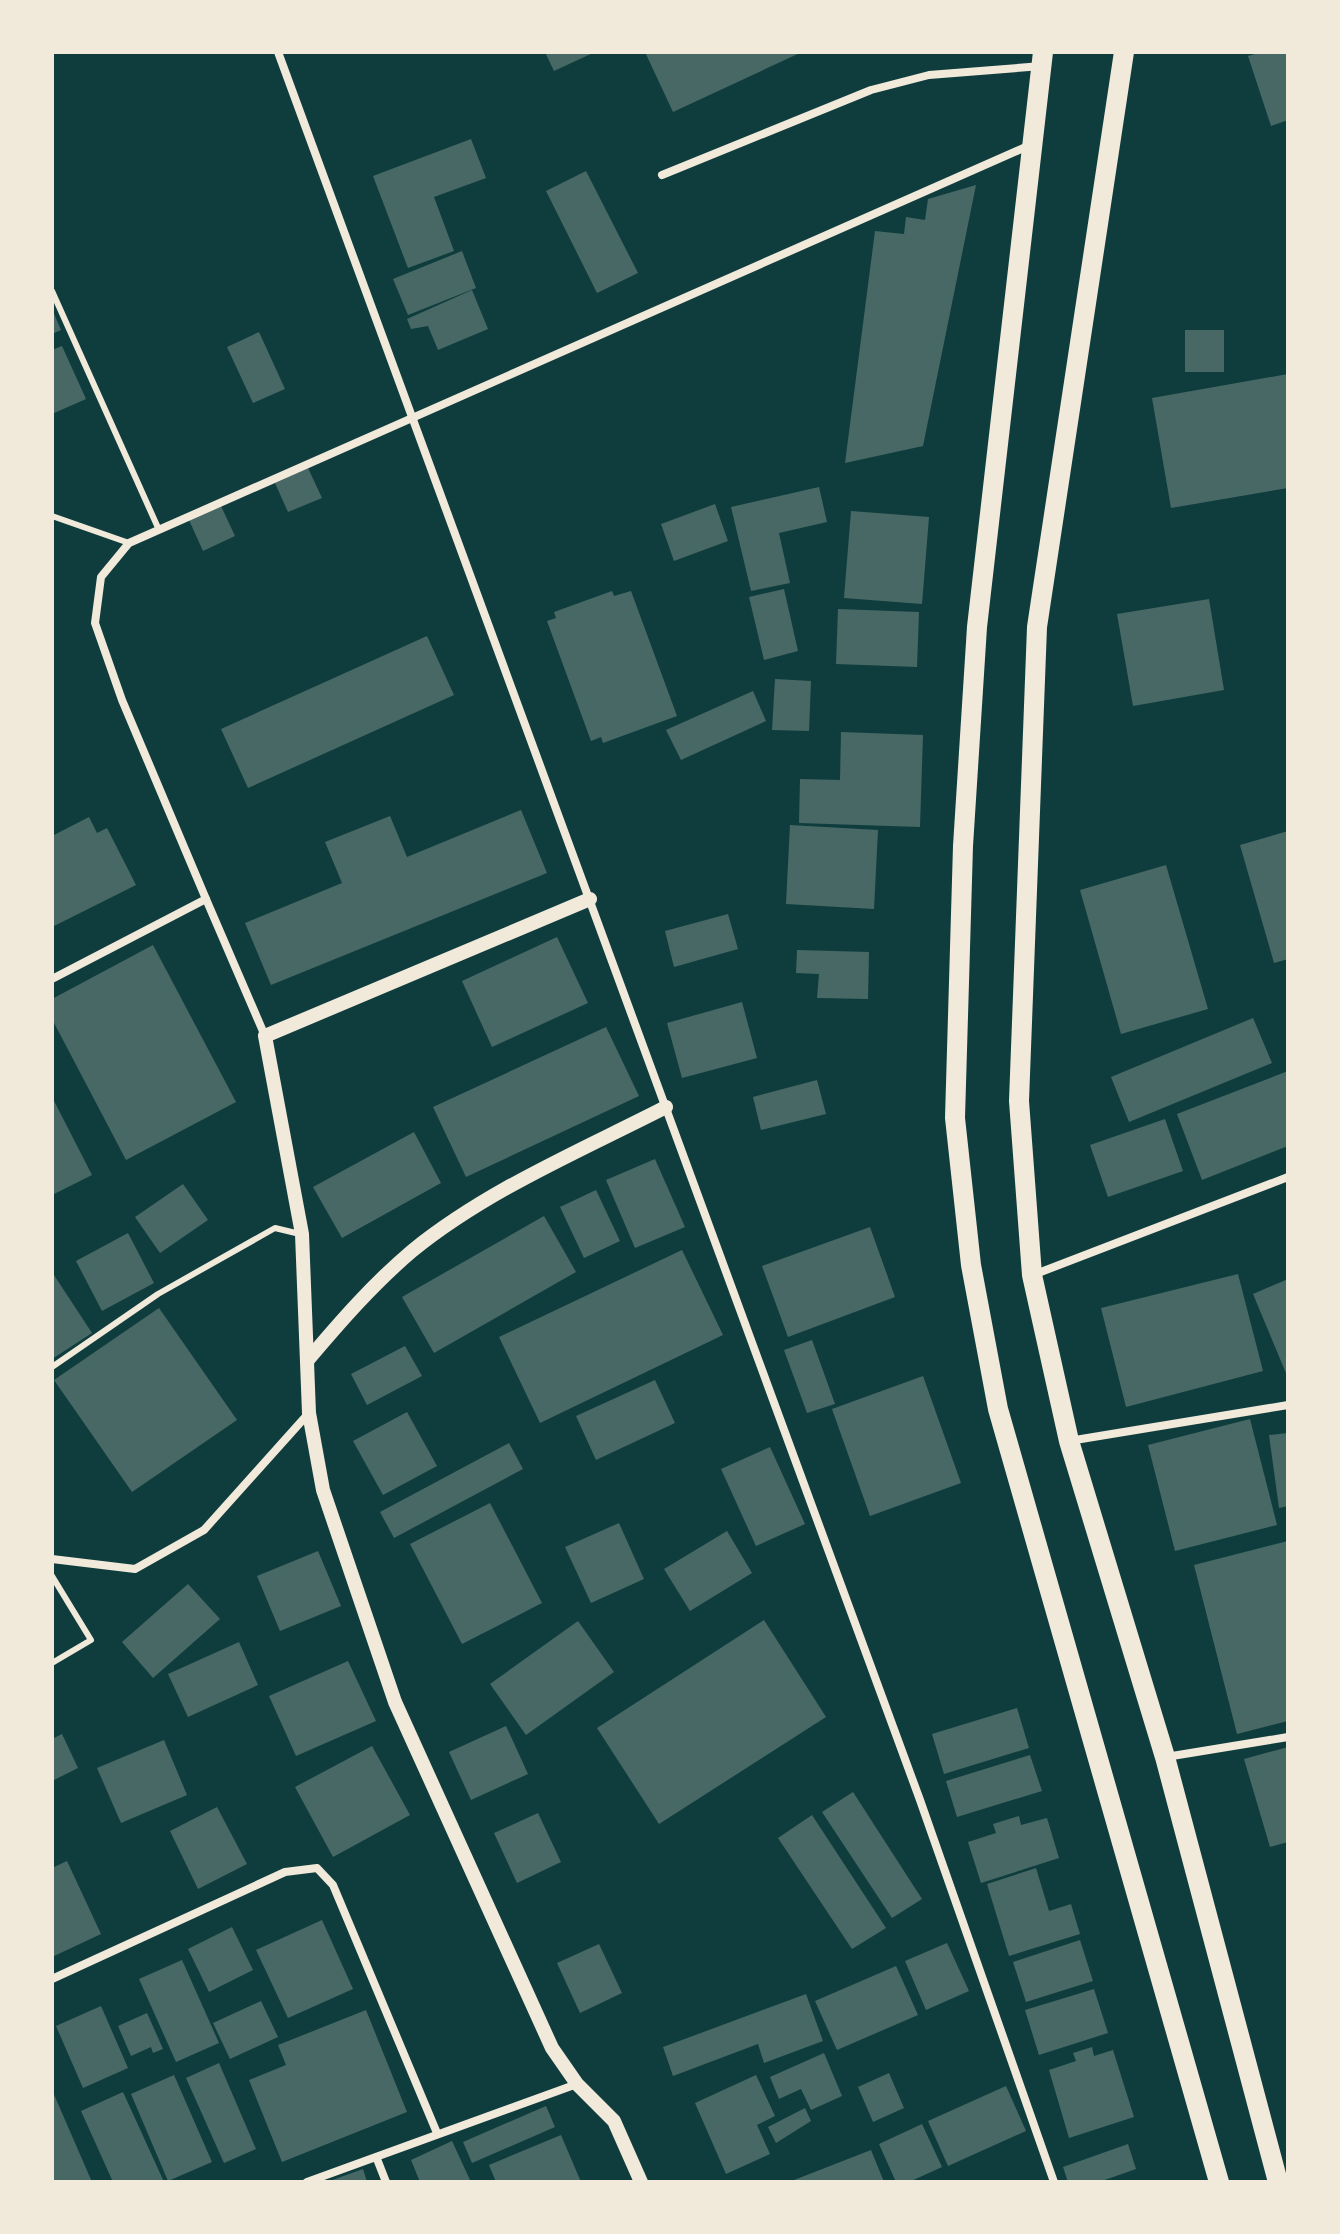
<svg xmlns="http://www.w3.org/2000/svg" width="1340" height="2234" viewBox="0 0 1340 2234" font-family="Figtree,sans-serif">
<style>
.building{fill:#486865}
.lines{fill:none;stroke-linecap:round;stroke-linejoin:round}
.service{stroke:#f1e9da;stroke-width:6}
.minor{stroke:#f1e9da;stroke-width:8}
.tertiary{stroke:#f1e9da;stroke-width:14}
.primary{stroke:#f1e9da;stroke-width:20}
</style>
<rect width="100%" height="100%" fill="#0f3d3e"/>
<g class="building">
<path d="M545,52h50l-41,19z"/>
<path d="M645,52h157l-129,60z"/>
<path d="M1262,52h26v68l-17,6 -23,-70z"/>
<path d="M471,139l15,39 -52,19 20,54 -46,17 -35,-92z"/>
<path d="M586,171l52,102 -41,20 -51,-102z"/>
<path d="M976,185l-53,261 -78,17 30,-232 29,3 2,-17 19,3 3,-21z"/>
<path d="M462,251l14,37 -68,27 -15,-36z"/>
<path d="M472,290l16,39 -50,21 -10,-24 -17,3 -4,-10z"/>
<path d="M52,309l9,21 -9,4z"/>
<rect x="1185" y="330" width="39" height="42"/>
<path d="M259,332l26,57 -32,14 -26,-56z"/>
<path d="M62,346l24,53 -34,15v-64z"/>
<path d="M1288,374v114l-117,20 -19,-110z"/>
<path d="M308,468l14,30 -34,14 -13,-29z"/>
<path d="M819,487l8,35 -48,11 11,50 -39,8 -20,-84z"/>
<path d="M715,504l13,37 -54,20 -13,-37z"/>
<path d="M221,506l14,30 -32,15 -14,-31z"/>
<path d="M851,511l78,6 -7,87 -78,-6z"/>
<path d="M784,589l14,62 -34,9 -15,-63z"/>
<path d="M612,591l2,5 17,-5 46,125 -74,27 -2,-6 -10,4 -44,-120 9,-3 -2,-6z"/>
<path d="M1209,599l15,91 -91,16 -16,-92z"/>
<path d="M838,609l81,3 -2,55 -81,-3z"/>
<path d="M427,636l27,59 -206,93 -27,-59z"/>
<path d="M775,679l36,2 -2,50 -37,-1z"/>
<path d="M753,691l13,30 -85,39 -15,-30z"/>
<path d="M841,732l82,3 -3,92 -121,-4 1,-44 40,1z"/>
<path d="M521,810l26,63 -276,112 -26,-62 97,-40 -17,-41 65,-26 17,41z"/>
<path d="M89,817l8,16 10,-5 29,57 -84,42v-91z"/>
<path d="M790,825l88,5 -4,79 -88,-5z"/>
<path d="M1288,831v128l-14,4 -34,-118z"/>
<path d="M1166,865l42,144 -87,25 -41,-144z"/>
<path d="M728,914l10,35 -64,18 -9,-36z"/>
<path d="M557,937l31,66 -96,44 -30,-66z"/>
<path d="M153,945l83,157 -110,58 -74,-141v-20z"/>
<path d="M797,950l72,2 -1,47 -51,-1 2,-24 -23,-1z"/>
<path d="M742,1002l15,56 -75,20 -15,-55z"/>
<path d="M1253,1018l19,45 -143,59 -18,-45z"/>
<path d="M606,1027l33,69 -173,81 -33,-70z"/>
<path d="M1288,1071v75l-86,34 -25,-66z"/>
<path d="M817,1080l9,34 -65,16 -8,-33z"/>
<path d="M52,1097l40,78 -40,20z"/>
<path d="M1165,1119l18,52 -75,26 -18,-52z"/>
<path d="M414,1132l27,51 -99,55 -29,-51z"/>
<path d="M655,1159l30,68 -50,21 -29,-68z"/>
<path d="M183,1184l25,36 -48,33 -25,-36z"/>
<path d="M596,1190l24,51 -36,17 -24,-51z"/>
<path d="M544,1216l32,56 -142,81 -32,-56z"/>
<path d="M870,1227l25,70 -107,40 -26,-71z"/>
<path d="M128,1233l26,50 -52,28 -26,-50z"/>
<path d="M682,1250l41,85 -183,88 -41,-86z"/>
<path d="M52,1272l40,61 -40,26z"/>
<path d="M1238,1274l25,97 -137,36 -25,-99z"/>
<path d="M1288,1279v99l-35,-84z"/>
<path d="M159,1308l78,112 -105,72 -78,-112z"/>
<path d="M812,1340l23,64 -28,9 -23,-63z"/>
<path d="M405,1346l17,30 -55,29 -16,-31z"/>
<path d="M923,1376l38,107 -91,33 -38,-107z"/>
<path d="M655,1380l20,43 -79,37 -20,-44z"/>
<path d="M407,1412l30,54 -54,29 -30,-54z"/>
<path d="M1250,1419l27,106 -102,26 -27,-106z"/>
<path d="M1288,1433v73l-9,2 -10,-73z"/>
<path d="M509,1443l14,26 -129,69 -14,-26z"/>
<path d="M770,1447l35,77 -49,22 -35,-77z"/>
<path d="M490,1503l52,100 -80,41 -52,-100z"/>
<path d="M619,1523l25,56 -53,24 -26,-56z"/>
<path d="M727,1531l25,42 -62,38 -26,-42z"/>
<path d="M1288,1541v180l-51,13 -43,-169z"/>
<path d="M318,1551l23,55 -61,25 -23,-55z"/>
<path d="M188,1584l32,35 -67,59 -31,-36z"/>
<path d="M764,1620l62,97 -167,107 -62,-96z"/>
<path d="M578,1621l36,51 -88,63 -36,-51z"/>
<path d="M239,1642l19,43 -70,32 -20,-43z"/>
<path d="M348,1661l28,60 -80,35 -27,-60z"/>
<path d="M1017,1708l12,40 -85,26 -12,-40z"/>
<path d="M506,1726l22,48 -57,26 -22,-48z"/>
<path d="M62,1734l16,34 -26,13v-42z"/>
<path d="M164,1740l23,55 -66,28 -24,-55z"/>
<path d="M372,1746l38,69 -77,42 -38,-70z"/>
<path d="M1288,1747v95l-18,5 -26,-88z"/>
<path d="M1030,1755l12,36 -85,26 -11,-36z"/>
<path d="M853,1792l69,107 -30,19 -70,-106z"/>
<path d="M217,1807l30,57 -49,25 -28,-58z"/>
<path d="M538,1813l23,49 -44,21 -23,-50z"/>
<path d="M812,1815l74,113 -34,21 -74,-111z"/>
<path d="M1019,1816l2,9 26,-7 12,40 -78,25 -13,-41 28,-9 -3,-9z"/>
<path d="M67,1861l34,73 -49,23v-89z"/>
<path d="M1036,1868l13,43 22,-7 9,30 -71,22 -22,-72z"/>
<path d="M322,1920l31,69 -65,29 -32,-68z"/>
<path d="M232,1927l21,43 -44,22 -21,-43z"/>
<path d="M1080,1940l13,41 -67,21 -13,-40z"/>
<path d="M947,1943l22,48 -43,19 -21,-49z"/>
<path d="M599,1944l23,49 -42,20 -23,-50z"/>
<path d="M182,1960l37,83 -43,19 -37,-83z"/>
<path d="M896,1966l22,49 -81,35 -22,-49z"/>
<path d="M1094,1989l14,44 -69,22 -14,-45z"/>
<path d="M806,1994l17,47 -59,22 -6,-19 -85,32 -10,-29z"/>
<path d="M261,2001l17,36 -48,22 -17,-36z"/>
<path d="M101,2006l27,62 -45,20 -27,-62z"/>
<path d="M366,2010l41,102 -125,50 -33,-82 37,-15 -8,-20z"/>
<path d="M147,2013l16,36 -10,4 -2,-6 -20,9 -13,-30z"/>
<path d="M1092,2047l2,9 19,-6 21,67 -65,21 -20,-68 27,-9 -3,-8z"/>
<path d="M824,2053l18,43 -31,14 -10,-21 -22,10 -9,-22z"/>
<path d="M219,2063l37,86 -32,14 -38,-85z"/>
<path d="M889,2073l15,35 -31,14 -15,-35z"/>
<path d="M174,2075l38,87 -44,19 -37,-87z"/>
<path d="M756,2075l19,41 -18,9 13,29 -44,20 -31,-71z"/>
<path d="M1006,2086l20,45 -78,35 -20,-45z"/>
<path d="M52,2090l40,92h-40z"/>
<path d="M123,2092l41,90h-51l-32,-71z"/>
<path d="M546,2106l9,21 -83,36 -9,-21z"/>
<path d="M805,2108l6,13 -35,22 -8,-16z"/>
<path d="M922,2124l20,43 -33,15h-13l-17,-38z"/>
<path d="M561,2135l20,47h-85l-7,-17z"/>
<path d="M452,2141l18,39 -50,2 -9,-22z"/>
<path d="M1128,2144l8,25 -37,13h-31l-5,-15z"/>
<path d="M871,2150l13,32h-95z"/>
<path d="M363,2169l4,13h-40z"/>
</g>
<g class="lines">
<g class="service">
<path d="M52,291l107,239"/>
<path d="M52,516l77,27"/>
<path d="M52,1367l106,-73 117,-66 25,6"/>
<path d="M52,1576l39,64 -39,23"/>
</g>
<g class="minor">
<path d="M278,52l642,1748 134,382"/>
<path d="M662,175l209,-85 58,-15 113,-9"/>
<path d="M206,899l-84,-199 -27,-77 6,-46 28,-34 899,-397"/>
<path d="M52,979l154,-80 59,137"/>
<path d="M1033,1275l255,-98"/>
<path d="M1069,1441l219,-36"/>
<path d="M52,1559l83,10 69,-39 104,-116"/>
<path d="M1166,1757l122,-20"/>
<path d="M52,1979l233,-107 32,-4 16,17 104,248"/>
<path d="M377,2159l9,23"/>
<path d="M307,2182l270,-98"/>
</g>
<g class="tertiary">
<path d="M590,899l-325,137 37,198 7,179 14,77 72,212 157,346 25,36 37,37 27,61"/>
<path d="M307,1361c33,-39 66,-77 105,-110 75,-61 168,-100 254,-144"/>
</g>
<g class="primary">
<path d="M1043,52l-66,575 -14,219 -8,272 16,147 27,144 221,773"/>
<path d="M1124,52l-87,575 -18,474 13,174 37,166 96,316 113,425"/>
</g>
</g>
<rect width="1340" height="2234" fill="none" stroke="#f1e9da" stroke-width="108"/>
</svg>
